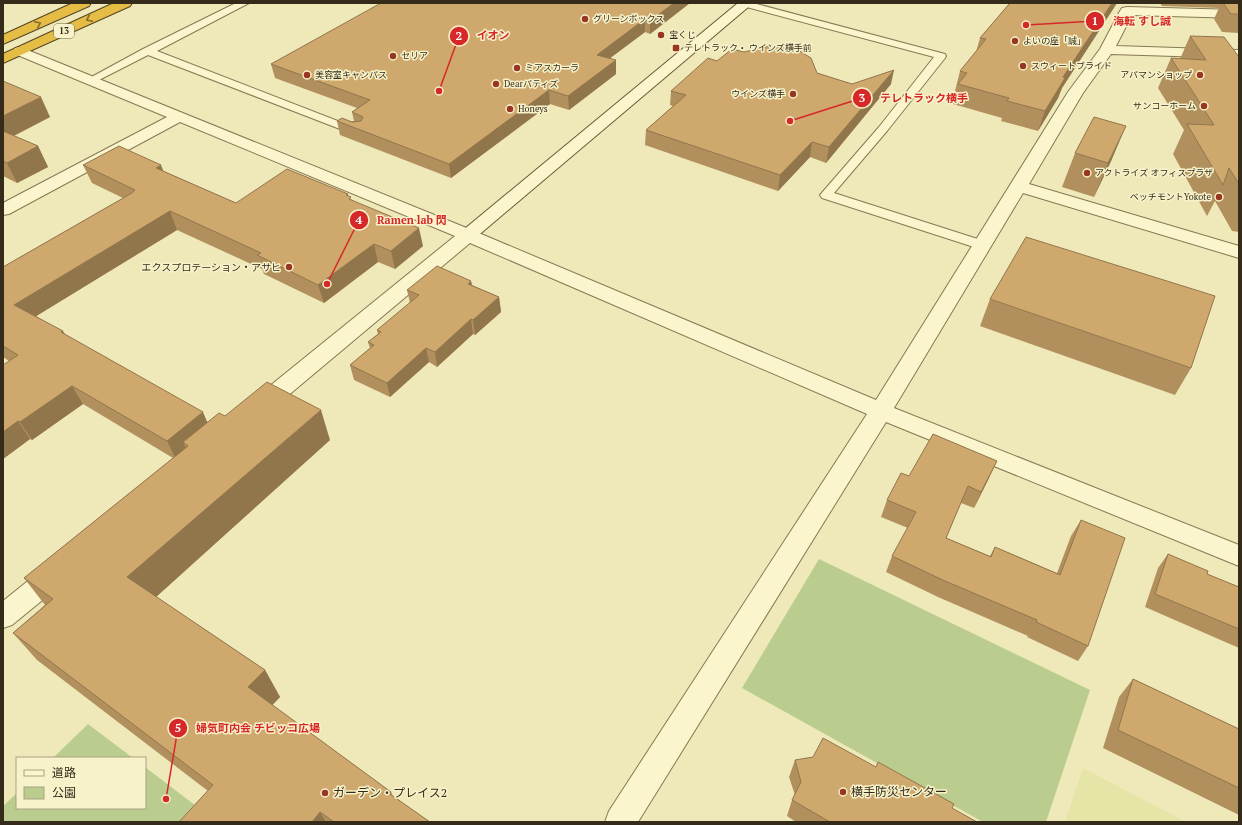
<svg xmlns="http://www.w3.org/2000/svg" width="1242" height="825" viewBox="0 0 1242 825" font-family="'PT Serif','Noto Sans JP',serif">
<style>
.farmland{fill:#e4e5a7}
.green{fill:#bacd8e}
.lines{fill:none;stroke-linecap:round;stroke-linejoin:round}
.lane-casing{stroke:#867854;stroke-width:2}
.street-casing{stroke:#867854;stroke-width:2}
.secondary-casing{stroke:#685837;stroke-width:2}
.highway-casing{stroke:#534429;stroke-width:2}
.lane{fill:#faf5cd;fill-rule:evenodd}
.street{fill:#faf5cd;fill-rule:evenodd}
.secondary{fill:#faf5cd;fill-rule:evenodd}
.highway{fill:#e5bc44;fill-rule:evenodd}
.wall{fill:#b2905e}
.shaded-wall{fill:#91764c}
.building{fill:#cfa86d;stroke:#91764c}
.oneway{stroke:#846c2d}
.poi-dot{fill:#983621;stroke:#f7f2c9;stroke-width:1.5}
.labels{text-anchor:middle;stroke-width:3;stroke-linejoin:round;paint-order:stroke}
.far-poi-label{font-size:9px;fill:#342b1a;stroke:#f7f2c9;text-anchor:start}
.shield{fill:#f7f2c9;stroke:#6e674e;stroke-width:1}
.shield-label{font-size:9px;font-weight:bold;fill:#342b1a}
.poi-label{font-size:10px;fill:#342b1a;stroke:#f7f2c9;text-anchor:end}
.near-poi-label{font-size:12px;fill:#342b1a;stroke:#f7f2c9;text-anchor:start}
.leader{fill:none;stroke:#d62828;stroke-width:1.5}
.callout-dot{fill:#d62828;stroke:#f7f2c9;stroke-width:1.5}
.mark-label{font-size:12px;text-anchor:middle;font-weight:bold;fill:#fff}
.callout-label{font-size:11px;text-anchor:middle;font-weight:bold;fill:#d62828;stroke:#f7f2c9;stroke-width:3;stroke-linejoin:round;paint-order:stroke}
</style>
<rect width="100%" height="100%" fill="#efe9ba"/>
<path class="farmland" d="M1083,768l103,54h-121z"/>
<g class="green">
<path d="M819,559l271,131 -44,132h-63l-241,-134z"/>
<path d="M88,724l45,34h-80z"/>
<path d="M145,767l59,45 -9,10h-192v-16l14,-13v15h128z"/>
</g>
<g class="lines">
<defs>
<g id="lane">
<path d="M236,3h13l-92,48 204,79 2,2 -2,2h-8l-205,-79 -53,27h-8l-1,-2 57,-31z"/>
<path d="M737,3h16l192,51 1,2 -1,2 -58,73 -53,62 153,49 2,3 -2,3h-10l-155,-50 -2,-3 59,-68 55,-70 -195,-52z"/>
</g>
<g id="street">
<path d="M1127,7l112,3v8l-107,-3 -16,31 123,4v8l-128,-4 -28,39 -54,91 210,62v12l-216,-65 -129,215 345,137v21l-353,-144 -248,400h-33l4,-11 258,-397 -397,-171 -204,171 -8,2 -8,-2 -3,-6 3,-6 205,-166 -275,-114 -171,92 -6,1v-12l164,-86 -152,-63 -2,-3 2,-3 5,-1 454,184 402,169 192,-308 32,-43 20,-38 2,-3z"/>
<path d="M58,561l9,3 4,8 -4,8 -55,45 -9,3v-27l46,-37z"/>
</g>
<path id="secondary" d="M738,3h15l-279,236 -6,2 -6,-2 -3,-4 3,-4z"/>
<g id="highway">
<path d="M73,3h18l-2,3 -86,38v-9z"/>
<path d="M114,3h18l-2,3 -127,57v-9z"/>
</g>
</defs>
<use href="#lane" class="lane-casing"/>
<use href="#street" class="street-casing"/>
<use href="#secondary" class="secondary-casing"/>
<use href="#highway" class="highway-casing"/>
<use href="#lane" class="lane"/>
<use href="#street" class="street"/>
<use href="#secondary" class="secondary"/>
<use href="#highway" class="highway"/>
</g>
<g class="wall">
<path d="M690,3l-40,31 -5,-2 -35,26 6,16 -47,36 -19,-6 -99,74 -111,-43 -3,-14h17l-2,-9 5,-4 -82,-30 -4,-14z"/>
<path d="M1010,3h107l-55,85 -4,10 -20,33 -37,-10 1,-3 -49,-14 3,-13h-1l5,-20 16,-19 4,-14z"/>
<path d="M1160,3h79v30l-17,-1 -8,-13 5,-11 -57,-2z"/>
<path d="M1190,36l49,21v175l-7,-1 -17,-30 -8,15 -34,-62 11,-24 -26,-42 13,-30 9,1z"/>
<path d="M717,61l100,12 35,11h39l-65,79 -16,-6 -32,34 -133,-46 1,-15 27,-24 -3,-1 1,-14z"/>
<path d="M3,81l47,36 -36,19 24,10 10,21 -31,16 -14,-7z"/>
<path d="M1075,153l37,6 -18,38 -32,-10z"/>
<path d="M83,165l80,6 73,32 112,-9v2l4,4 71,46 -28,23 -17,-7 -54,41 -60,-29 -2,-5 -85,-39 -141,86 30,19 142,87 17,-6 105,24 -174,157 109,73 15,27 -8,8 119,87 2,4 37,26h-251l29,-31 -171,-131 -24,-27 32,-28 -21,-27 149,-120 -90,-54 -51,36 -2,-1 -27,20 6,-98 -6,-4v-90l120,-69 -31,-15z"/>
<path d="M471,281l1,4 27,12 2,15 -26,23 -2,-1 -36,33 -8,-5 -39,35 -36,-17 -4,-15 20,-17 -2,-6 10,-8 -1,-4 33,-27 -3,-13z"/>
<path d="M990,299l201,69 -16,27 -195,-69z"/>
<path d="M909,476l80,2 -15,30 -13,-5 -15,35 44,18 5,-9 62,26 14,-37 10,-16 7,126 -10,15 -51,-24 1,-1 -90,-39 -52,-25 6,-16 16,-28 -27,-11 6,-17z"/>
<path d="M1168,554l39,20 32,13v61l-94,-41 13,-39z"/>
<path d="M1133,679l106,50v86l-136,-67 16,-51z"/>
<path d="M795,760l81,7 101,55h-181l-9,-6 5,-16 3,-5 -6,-18z"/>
</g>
<g class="shaded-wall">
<path d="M674,3h16l-40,31v-13z"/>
<path d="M1112,3h5l-55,85 -4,10 -20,33 7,-20 18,-34z"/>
<path d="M645,19v13l-48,36v-13z"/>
<path d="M616,60v14l-47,36 -1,-14z"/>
<path d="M894,70l-3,14 -65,79 3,-16z"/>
<path d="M549,90l1,14 -99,74 -2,-14z"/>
<path d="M41,97l9,20 -47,24v-25z"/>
<path d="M1126,126l-14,33 -18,38 14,-34z"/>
<path d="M812,142l-2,15 -32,34 2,-16z"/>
<path d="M38,146l10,21 -31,16 -10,-20z"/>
<path d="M161,165l7,18 -12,-15z"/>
<path d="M170,211l7,19 -152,93 -11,-18z"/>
<path d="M419,228l4,18 -28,23 -4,-18z"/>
<path d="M374,244l4,18 -54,41 -6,-18z"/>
<path d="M471,281l3,15 -6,-12z"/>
<path d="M499,297l2,15 -26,23 -2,-15z"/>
<path d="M471,319l2,15 -36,33 -2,-15z"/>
<path d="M63,331l11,18 -13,-17z"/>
<path d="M426,348l3,14 -39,35 -3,-14z"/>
<path d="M72,386l11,18 -51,36 -12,-18z"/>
<path d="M321,410l9,30 -184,166 -19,-29z"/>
<path d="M203,412l8,19 -23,15 -5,-4 4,9 -11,8 -9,-18z"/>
<path d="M18,421l12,18 -27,20v-27z"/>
<path d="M997,461l-8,17 -15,30 7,-16z"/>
<path d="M265,670l15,27 -16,17 -16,-27z"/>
<path d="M320,812l6,10h-14z"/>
</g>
<g class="building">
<path d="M381,3h293l-24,18 -5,-2 -48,36 19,5 -48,36 -19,-6 -100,74 -112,-43 5,-3 10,4 9,-1 2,-4 -11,-5 18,-12 -99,-36z"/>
<path d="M1010,3h102l-49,74 2,1 -20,33 -38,-10 2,-3 -51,-14 9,-11 -7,-2 26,-32 -6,-1z"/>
<path d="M1223,3h16v11h-8z"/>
<path d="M1190,36l34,1 15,20v127l-10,-16 -6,17 -36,-61 27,1 -43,-67 35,2z"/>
<path d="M770,46l28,4 13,8 6,15 35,11 42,-14 -65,77 -17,-5 -32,33 -134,-45 40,-35 -15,-4 37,-33 9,3 15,-12 12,3z"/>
<path d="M3,81l38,16 -38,19z"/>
<path d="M1094,117l32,9 -18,37 -33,-10z"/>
<path d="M3,131l35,15 -31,17 -4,-2z"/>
<path d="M119,146l42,19 -5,3 80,35 51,-34 61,25 -2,1 5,2 -2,2 24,10 46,19 -28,23 -17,-7 -56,41 -61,-30 4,-2 -91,-42 -156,94 49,26 -2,1 142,80 -36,29 -95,-55 -52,36 -2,-1 -15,11v-67l15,-10 -15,-9v-79l129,-74 3,-3 -52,-25z"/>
<path d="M1026,237l189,59 -24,72 -201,-69z"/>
<path d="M437,266l34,15 -3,3 31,13 -26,23 -2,-1 -36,33 -9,-4 -39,35 -37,-18 24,-20 -6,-3 13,-10 -4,-2 42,-35 -12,-5z"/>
<path d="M267,382l54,28 -194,167 138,93 -17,17 143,105 -1,2 40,28h-96l-14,-10 -8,10h-133l34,-37 -200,-152 40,-34 -29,-21 164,-132 -5,-4 36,-29 6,3z"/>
<path d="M933,434l64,27 -16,31 -13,-6 -22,52 45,19 4,-10 65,28 21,-55 44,18 -37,108 -52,-24 1,-2 -92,-39 -53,-25 24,-44 -29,-12 14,-27 8,3z"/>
<path d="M1168,554l40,17 -1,3 32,13v42l-84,-35z"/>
<path d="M1133,679l106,50v59l-121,-58z"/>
<path d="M823,738l53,29 2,-5 76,42 -2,4 25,14h-147l-38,-22 9,-18 -6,-22 18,-3z"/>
</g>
<defs><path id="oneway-chevron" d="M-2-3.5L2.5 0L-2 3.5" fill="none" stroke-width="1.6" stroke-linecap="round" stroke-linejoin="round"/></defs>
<g class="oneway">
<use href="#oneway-chevron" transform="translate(89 19) rotate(155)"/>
<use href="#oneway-chevron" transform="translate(38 24) rotate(-25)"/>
</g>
<g class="poi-dot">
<circle cx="585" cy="19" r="4"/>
<circle cx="661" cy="35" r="4"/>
<circle cx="1015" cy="41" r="4"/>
<rect x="672" y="44" width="8" height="8" rx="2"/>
<circle cx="393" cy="56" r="4"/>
<circle cx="1023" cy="66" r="4"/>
<circle cx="517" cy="68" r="4"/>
<circle cx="307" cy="75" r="4"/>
<circle cx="1200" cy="75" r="4"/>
<circle cx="496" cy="84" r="4"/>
<circle cx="793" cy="94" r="4"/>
<circle cx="1204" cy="106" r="4"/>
<circle cx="510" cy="109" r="4"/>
<circle cx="1087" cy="173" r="4"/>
<circle cx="1219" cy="197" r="4"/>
<circle cx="289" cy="267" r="4"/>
<circle cx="843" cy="792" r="4"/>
<circle cx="325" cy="793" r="4"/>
</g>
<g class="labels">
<g class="far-poi-label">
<text x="593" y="22">グリーンボックス</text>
<text x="669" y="38">宝くじ</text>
<text x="1023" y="44">よいの座「誠」</text>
<text x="684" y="51">テレトラック・ ウインズ横手前</text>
<text x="401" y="59">セリア</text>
<text x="1031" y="69">スウィートブライド</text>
<text x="525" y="71">ミアスカーラ</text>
<text x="315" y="78">美容室キャンパス</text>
<text x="1192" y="78" text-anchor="end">アパマンショップ</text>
<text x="504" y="87">Dearパティズ</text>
<text x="785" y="97" text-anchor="end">ウインズ横手</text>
<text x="1196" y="109" text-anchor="end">サンコーホーム</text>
<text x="518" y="112">Honeys</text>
<text x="1095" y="176">アクトライズ オフィスプラザ</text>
<text x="1211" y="200" text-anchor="end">ベッチモントYokote</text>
</g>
<rect class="shield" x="54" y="24" width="20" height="14" rx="3"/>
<g class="shield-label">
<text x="64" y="34">13</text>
</g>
<g class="poi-label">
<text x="281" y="271">エクスプロテーション・アサヒ</text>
</g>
<g class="near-poi-label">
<text x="851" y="796">横手防災センター</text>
<text x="333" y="797">ガーデン・プレイス2</text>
</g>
</g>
<path class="leader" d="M1026 25L1095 21M439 91L459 36M790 121L862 98M327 284L359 220M166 799L178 728"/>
<g class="callout-dot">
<circle cx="1026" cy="25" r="4"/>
<circle cx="439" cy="91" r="4"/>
<circle cx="790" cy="121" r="4"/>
<circle cx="327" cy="284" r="4"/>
<circle cx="166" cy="799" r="4"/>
<circle cx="1095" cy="21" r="10"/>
<circle cx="459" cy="36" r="10"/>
<circle cx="862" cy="98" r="10"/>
<circle cx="359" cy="220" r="10"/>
<circle cx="178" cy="728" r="10"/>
</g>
<g class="mark-label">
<text x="1095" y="25">1</text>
<text x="459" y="40">2</text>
<text x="862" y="102">3</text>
<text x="359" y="224">4</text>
<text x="178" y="732">5</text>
</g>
<g class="callout-label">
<text x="1142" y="25">海転 すし誠</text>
<text x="493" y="39">イオン</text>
<text x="924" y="102">テレトラック横手</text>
<text x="412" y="224">Ramen lab 閃</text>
<text x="258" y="732">婦気町内会 チビッコ広場</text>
</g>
<rect width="1242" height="825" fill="none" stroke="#342b1a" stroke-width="8"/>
<rect x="16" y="757" width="130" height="52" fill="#f7f2c9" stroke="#a9a283"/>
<rect x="24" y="770" width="20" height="6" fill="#faf5cd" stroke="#a9a283"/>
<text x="52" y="777" font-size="12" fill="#342b1a">道路</text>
<rect x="24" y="787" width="20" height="12" fill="#bacd8e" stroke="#a9a283"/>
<text x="52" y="797" font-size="12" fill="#342b1a">公園</text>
</svg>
